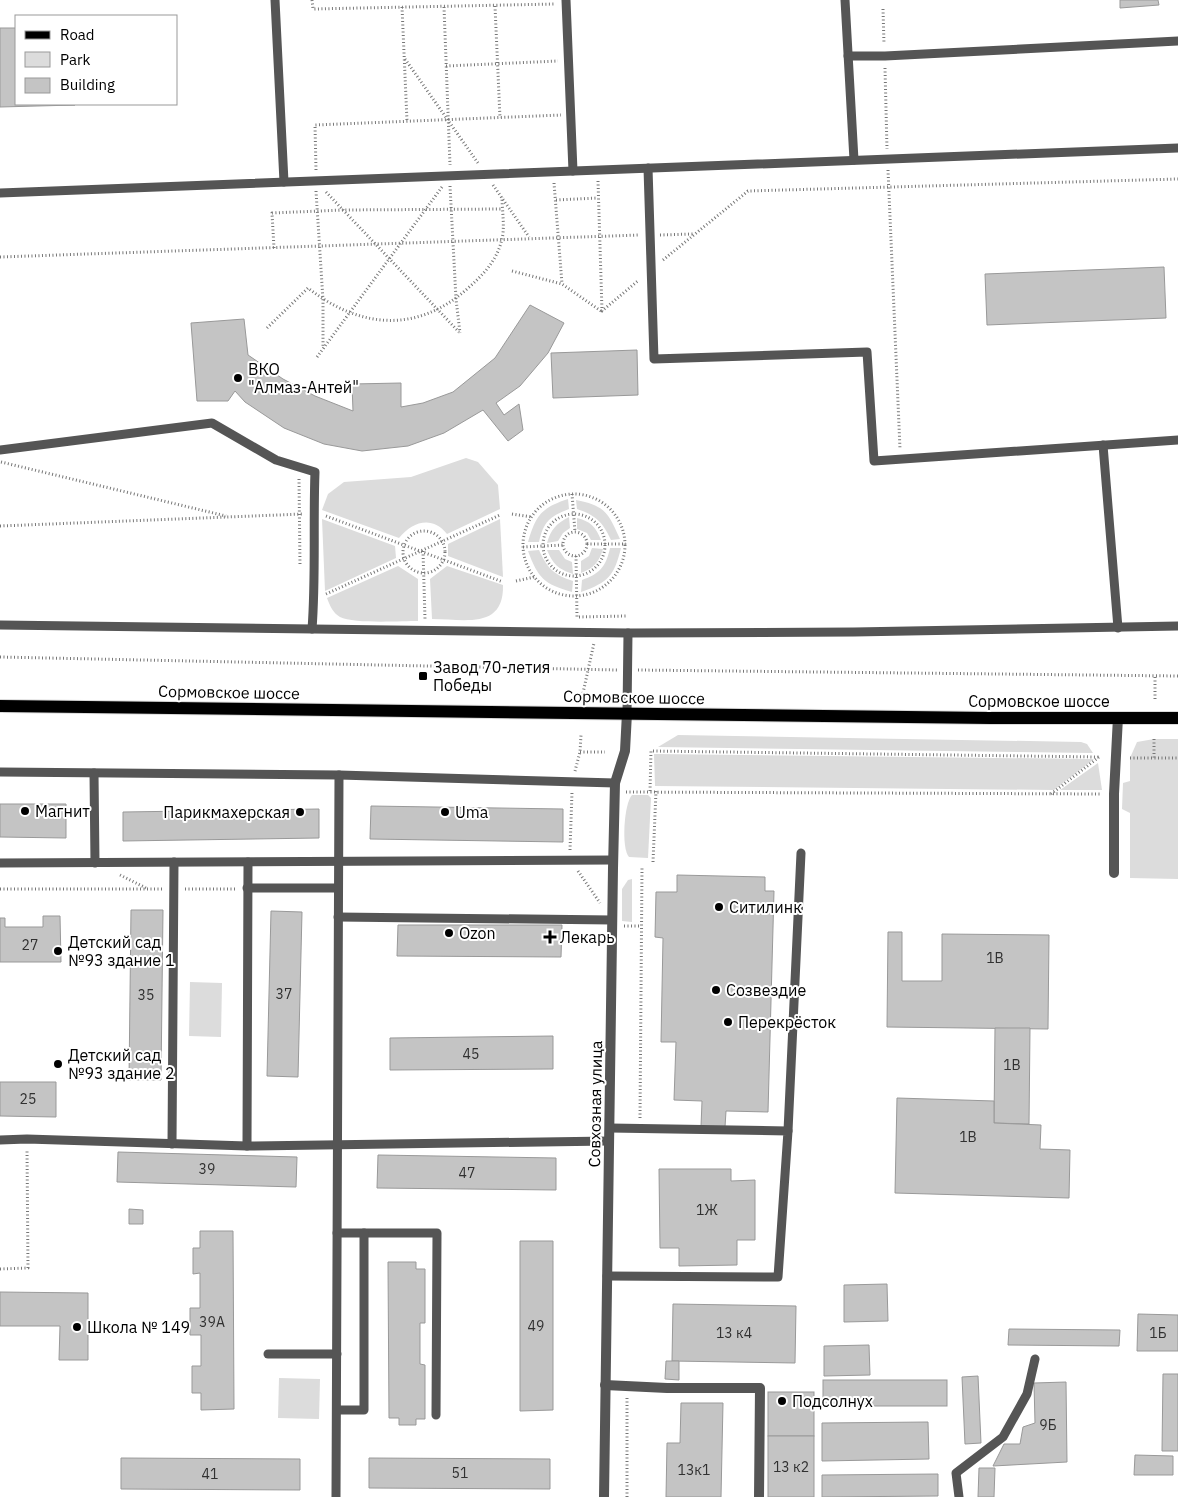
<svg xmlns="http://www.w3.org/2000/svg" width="1178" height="1497" viewBox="0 0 1178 1497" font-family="'IBM Plex Sans',sans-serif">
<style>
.green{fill:#dcdcdc}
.building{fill:#c4c4c4;stroke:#999}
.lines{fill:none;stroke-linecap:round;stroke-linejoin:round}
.primary-casing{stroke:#dbdbdb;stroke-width:14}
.path{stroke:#777;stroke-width:3;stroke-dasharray:1 2.5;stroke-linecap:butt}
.lane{stroke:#555;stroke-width:9}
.street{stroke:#555;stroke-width:10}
.primary{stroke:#000;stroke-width:12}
.poi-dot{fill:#000;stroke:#fff;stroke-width:2}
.labels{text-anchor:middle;stroke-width:4;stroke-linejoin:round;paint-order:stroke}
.number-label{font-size:14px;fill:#313131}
.poi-label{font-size:16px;fill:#000;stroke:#fff;text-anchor:start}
.street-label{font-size:16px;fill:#000;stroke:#fff}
</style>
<rect width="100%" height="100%" fill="#fff"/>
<g class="green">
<path d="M466,458l12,4 20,23 2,24 -53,25c-15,-19 -35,-12 -48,4l-77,-28 6,-16 16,-12 67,-5z"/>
<path d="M568,499l1,10c-20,8 -25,12 -30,33h-11c8,-27 13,-34 40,-43z"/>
<path d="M576,500c30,6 32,13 44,39l-9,1c-8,-18 -16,-25 -34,-31z"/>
<path d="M569,517l1,11 -7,5 -5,8 -11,2c4,-14 9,-19 22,-26z"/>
<path d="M577,518c13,3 19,9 24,22h-10l-4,-7 -10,-4z"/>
<path d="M322,519l73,27 1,12 -71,33z"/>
<path d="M500,519l3,58 -55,-21v-12z"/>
<path d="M592,548l11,1c-4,13 -9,19 -22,24v-12l8,-5z"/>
<path d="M610,548h11c-7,28 -12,34 -40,44l1,-12c17,-6 24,-13 28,-32z"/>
<path d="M539,550c8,18 15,25 34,31l-1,11c-28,-8 -34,-14 -44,-41z"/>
<path d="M547,550h12l6,9 7,3 1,12c-15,-5 -20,-10 -26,-24z"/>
<path d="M398,566l20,13v42c-17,0 -65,3 -78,-4 -7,-4 -10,-11 -13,-19z"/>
<path d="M447,566l56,19c1,45 -39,34 -71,34l-2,-40z"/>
<path d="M678,735l403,7 6,2 6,9 -435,-6z"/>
<path d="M1154,739h24v140l-48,-1v-65l-8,-4 1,-26 7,-2v-23l7,-16z"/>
<path d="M654,754l440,5 -40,31 -399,-4z"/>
<path d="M1098,763l4,27h-42z"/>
<path d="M632,795h16l3,3 -3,60 -19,-1c-8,-8 -5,-54 3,-62z"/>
<path d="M632,879v43l-10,-1v-32l6,-9z"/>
<path d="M190,982l32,1 -1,54 -32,-1z"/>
<path d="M279,1378l41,1 -1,40 -41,-1z"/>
</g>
<g class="building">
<path d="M1120,0h38l1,5 -39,3z"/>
<path d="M0,28h16v76l59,1 -75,2z"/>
<path d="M1164,267l2,51 -179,7 -2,-51z"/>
<path d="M530,305l34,18 -16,30 -28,33 -24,17 8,12 15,-11 4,26 -15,11 -25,-31 -39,23 -36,13 -46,5 -38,-7 -40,-16 -39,-26 -10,-11 -7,10h-31l-6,-78 53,-4 4,36 35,24 32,17 38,15 -1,-27 49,-1v24l22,-4 30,-11 42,-34z"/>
<path d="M637,350l1,45 -85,3 -2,-45z"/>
<path d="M0,804h66v34l-66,-1z"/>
<path d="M371,806l192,3v33l-193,-3z"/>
<path d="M319,809v29l-196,3v-29z"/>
<path d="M677,875l88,2v14h9l-6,221 -42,-1 -1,16h-24l1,-26 -28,-1 2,-58h-15l2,-104 -8,-1 1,-45h21z"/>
<path d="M131,910h32l-2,170h-32z"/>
<path d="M271,911l31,1 -4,165 -31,-1z"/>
<path d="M43,916h17l1,46h-61v-44h5v9h38z"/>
<path d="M398,925h164l-1,32 -164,-1z"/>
<path d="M888,932h14v49h40v-47l107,1 -1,94 -161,-2z"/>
<path d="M995,1028h35l-1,96 -35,-1z"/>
<path d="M553,1036v33l-163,1v-32z"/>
<path d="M0,1082h56v35l-56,-1z"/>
<path d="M897,1098l97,3v22l47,2 -1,24 30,1 -1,48 -174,-5z"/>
<path d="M118,1152l179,5 -1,30 -179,-5z"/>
<path d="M378,1155l178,3v32l-179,-2z"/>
<path d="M659,1169h72v12l24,-1v60h-18v25l-58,1v-18h-19z"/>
<path d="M129,1209l14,1v14h-14z"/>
<path d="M200,1231h33l1,178 -33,1v-17h-9v-27h9v-31h-11v-27h10v-35l-7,1v-26h7z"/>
<path d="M520,1241h33v169l-33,1z"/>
<path d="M388,1262h28v7h9v54h-5v41l5,1v54h-9v6h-17v-7h-10z"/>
<path d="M887,1284l1,37 -44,1v-37z"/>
<path d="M0,1292l88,1v67h-29l1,-34h-60z"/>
<path d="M673,1304l123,2 -1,57 -123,-2z"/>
<path d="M1138,1314l40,1v36h-41z"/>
<path d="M1009,1329l111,1 -1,16 -111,-1z"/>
<path d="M869,1345l1,30 -46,1v-30z"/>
<path d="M666,1361h13v19l-14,-1z"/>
<path d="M1163,1374h15v77h-16z"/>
<path d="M978,1376l3,67 -16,1 -3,-67z"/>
<rect x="823" y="1380" width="124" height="26"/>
<path d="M1066,1382l1,80 -74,4 11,-22h16l3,-17 12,-4 -1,-40z"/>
<rect x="768" y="1392" width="46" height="44"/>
<path d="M681,1403h42l-2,94h-55l1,-54h13z"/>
<path d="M928,1422l1,37 -107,2v-38z"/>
<rect x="768" y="1436" width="46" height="61"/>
<path d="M1135,1455l38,1v19h-39z"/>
<path d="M121,1458l179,1v31l-179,-1z"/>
<path d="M369,1458l181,1v30l-181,-1z"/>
<path d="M979,1468h16l-1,29h-16z"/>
<path d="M938,1474v22l-116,1v-22z"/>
</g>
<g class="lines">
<defs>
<path id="primary" d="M0,706l990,12h188"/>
</defs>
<use href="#primary" class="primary-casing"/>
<g class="path">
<path d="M312,0l1,9 242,-5"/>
<path d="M495,6l5,112"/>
<path d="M402,7l5,114"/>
<path d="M444,7l6,158"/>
<path d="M883,9l1,35"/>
<path d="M405,59l73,104"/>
<path d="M446,66l112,-5"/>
<path d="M885,68l2,81"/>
<path d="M316,170l-1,-45 246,-10"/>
<path d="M888,170l12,279"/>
<path d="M598,181l4,130 37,-31"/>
<path d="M554,183l8,101"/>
<path d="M493,185l36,52"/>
<path d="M450,186l6,113 4,34"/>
<path d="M316,191l7,109v48"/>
<path d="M326,192l133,140"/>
<path d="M556,200l42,-2"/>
<path d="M660,235l33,-1"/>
<path d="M274,248l-2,-35 71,-3 159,-1"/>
<path d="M0,257l639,-22"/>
<path d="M663,260l85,-69 430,-12"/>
<path d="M512,271l50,13 39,27"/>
<path d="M267,328l41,-40c51,40 108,46 159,1 16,-14 30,-28 35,-50 3,-12 0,-29 0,-42"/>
<path d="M317,357l125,-170"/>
<path d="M1,462l225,54"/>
<path d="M299,479l1,86"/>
<path d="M572,494l3,38"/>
<circle cx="574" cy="545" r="51"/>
<circle cx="574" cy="545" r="31"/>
<path d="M512,514l20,3"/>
<path d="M326,516l177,66"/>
<path d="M0,526l303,-12"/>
<circle cx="424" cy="552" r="21"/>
<circle cx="575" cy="544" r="12"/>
<path d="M587,544h39"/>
<path d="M523,547l40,-2"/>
<path d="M423,551l2,68"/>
<path d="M576,556l1,61 50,-1"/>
<path d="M516,581l18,-4"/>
<path d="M326,594l174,-79"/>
<path d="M0,657l617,13"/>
<path d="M638,670l540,6"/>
<path d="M583,693l11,-50"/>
<path d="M1155,699v-23"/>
<path d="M1154,739v19"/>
<path d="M580,752h25"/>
<path d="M1130,758h48"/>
<path d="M575,771l5,-19 1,-17"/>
<path d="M650,791l1,-40 448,6"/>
<path d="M626,792l476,2"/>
<path d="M1051,794l48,-37"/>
<path d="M570,850l2,-58"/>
<path d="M653,862l3,-71"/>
<path d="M578,871l22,32"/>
<path d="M120,875l26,13"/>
<path d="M0,889h164"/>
<path d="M185,889h51"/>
<path d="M624,926h17"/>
<path d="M640,1118l2,-250"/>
<path d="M0,1269l28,-1 -1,-119"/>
<path d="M627,1497v-99"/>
</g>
<g class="lane">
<path d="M275,0l9,182"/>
<path d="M566,0l7,171"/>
<path d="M845,0l9,160"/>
<path d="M848,56h37l293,-15"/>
<path d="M648,168l6,191 213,-7 7,109 304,-21"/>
<path d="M0,193l1178,-45"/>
<path d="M1103,445l15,183"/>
<path d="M0,450l212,-27 64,37 39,12c-2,52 1,105 -3,157"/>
<path d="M0,625l628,8 226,-1 324,-6"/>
<path d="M627,713l1,-80"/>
<path d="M0,772l339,3 276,8"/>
<path d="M94,773l1,90"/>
<path d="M0,863l613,-3"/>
<path d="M247,888h91"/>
<path d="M338,917l274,3"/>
<path d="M788,1131l13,-278"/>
<path d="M0,1140l27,-1 220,7 362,-5"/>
<path d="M172,1144l2,-282"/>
<path d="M247,1146l1,-284"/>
<path d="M337,1233h100l-1,182"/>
<path d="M607,1276l171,1 10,-146 -178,-3"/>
<path d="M268,1354h69"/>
<path d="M337,1410h27v-177"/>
<path d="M336,1497l3,-722"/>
<path d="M959,1497l-3,-24 47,-36 24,-43 8,-35"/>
</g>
<g class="street">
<path d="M1114,873v-79l4,-77"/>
<path d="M605,1385l62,3h93l-1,109"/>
<path d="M604,1497l9,-629 2,-85 10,-32 2,-38"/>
</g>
<use href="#primary" class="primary"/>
</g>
<g class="poi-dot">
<circle cx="238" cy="378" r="5"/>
<rect x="418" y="671" width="10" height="10" rx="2.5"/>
<circle cx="25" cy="811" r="5"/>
<circle cx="300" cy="812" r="5"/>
<circle cx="445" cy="812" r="5"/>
<circle cx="719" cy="907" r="5"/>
<circle cx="449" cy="933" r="5"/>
<path d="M547.5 929.5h5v5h5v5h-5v5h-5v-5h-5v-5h5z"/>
<circle cx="58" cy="951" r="5"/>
<circle cx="716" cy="990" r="5"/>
<circle cx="728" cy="1022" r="5"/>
<circle cx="58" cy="1064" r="5"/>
<circle cx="77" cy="1327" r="5"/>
<circle cx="782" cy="1401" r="5"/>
</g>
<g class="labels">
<g class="number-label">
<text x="30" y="950">27</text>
<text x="995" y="963">1В</text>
<text x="284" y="999">37</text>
<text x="146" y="1000">35</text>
<text x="471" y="1059">45</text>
<text x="1012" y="1070">1В</text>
<text x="28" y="1104">25</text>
<text x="968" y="1142">1В</text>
<text x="207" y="1174">39</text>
<text x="467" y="1178">47</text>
<text x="707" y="1215">1Ж</text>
<text x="212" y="1327">39А</text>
<text x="536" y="1331">49</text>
<text x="734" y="1338">13 к4</text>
<text x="1158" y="1338">1Б</text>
<text x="1048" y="1430">9Б</text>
<text x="791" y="1472">13 к2</text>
<text x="694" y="1475">13к1</text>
<text x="460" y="1478">51</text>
<text x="210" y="1479">41</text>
</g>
<g class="poi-label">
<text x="248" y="375">ВКО<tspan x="248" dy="18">"Алмаз-Антей"</tspan></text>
<text x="433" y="673">Завод 70-летия<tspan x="433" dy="18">Победы</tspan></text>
<text x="35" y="817">Магнит</text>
<text x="290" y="818" text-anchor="end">Парикмахерская</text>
<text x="455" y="818">Uma</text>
<text x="729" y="913">Ситилинк</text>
<text x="459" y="939">Ozon</text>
<text x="560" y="943">Лекарь</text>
<text x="68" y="948">Детский сад<tspan x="68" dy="18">№93 здание 1</tspan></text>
<text x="726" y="996">Созвездие</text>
<text x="738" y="1028">Перекрёсток</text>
<text x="68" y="1061">Детский сад<tspan x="68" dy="18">№93 здание 2</tspan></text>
<text x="87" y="1333">Школа № 149</text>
<text x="792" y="1407">Подсолнух</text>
</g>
<g class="street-label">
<text transform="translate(229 692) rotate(1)" y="6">Сормовское шоссе</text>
<text transform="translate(634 697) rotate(1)" y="6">Сормовское шоссе</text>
<text x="1039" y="707">Сормовское шоссе</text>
<text transform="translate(595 1104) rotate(-89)" y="6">Совхозная улица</text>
</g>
</g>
<rect x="15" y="15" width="162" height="90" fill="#ffffff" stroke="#999999"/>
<rect x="25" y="31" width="25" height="8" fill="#000000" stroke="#999999"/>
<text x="60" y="40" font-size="15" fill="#000000">Road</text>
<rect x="25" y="52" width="25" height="15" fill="#dcdcdc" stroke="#999999"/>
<text x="60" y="65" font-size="15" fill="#000000">Park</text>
<rect x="25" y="78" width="25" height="15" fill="#c4c4c4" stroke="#999999"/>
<text x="60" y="90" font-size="15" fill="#000000">Building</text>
</svg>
